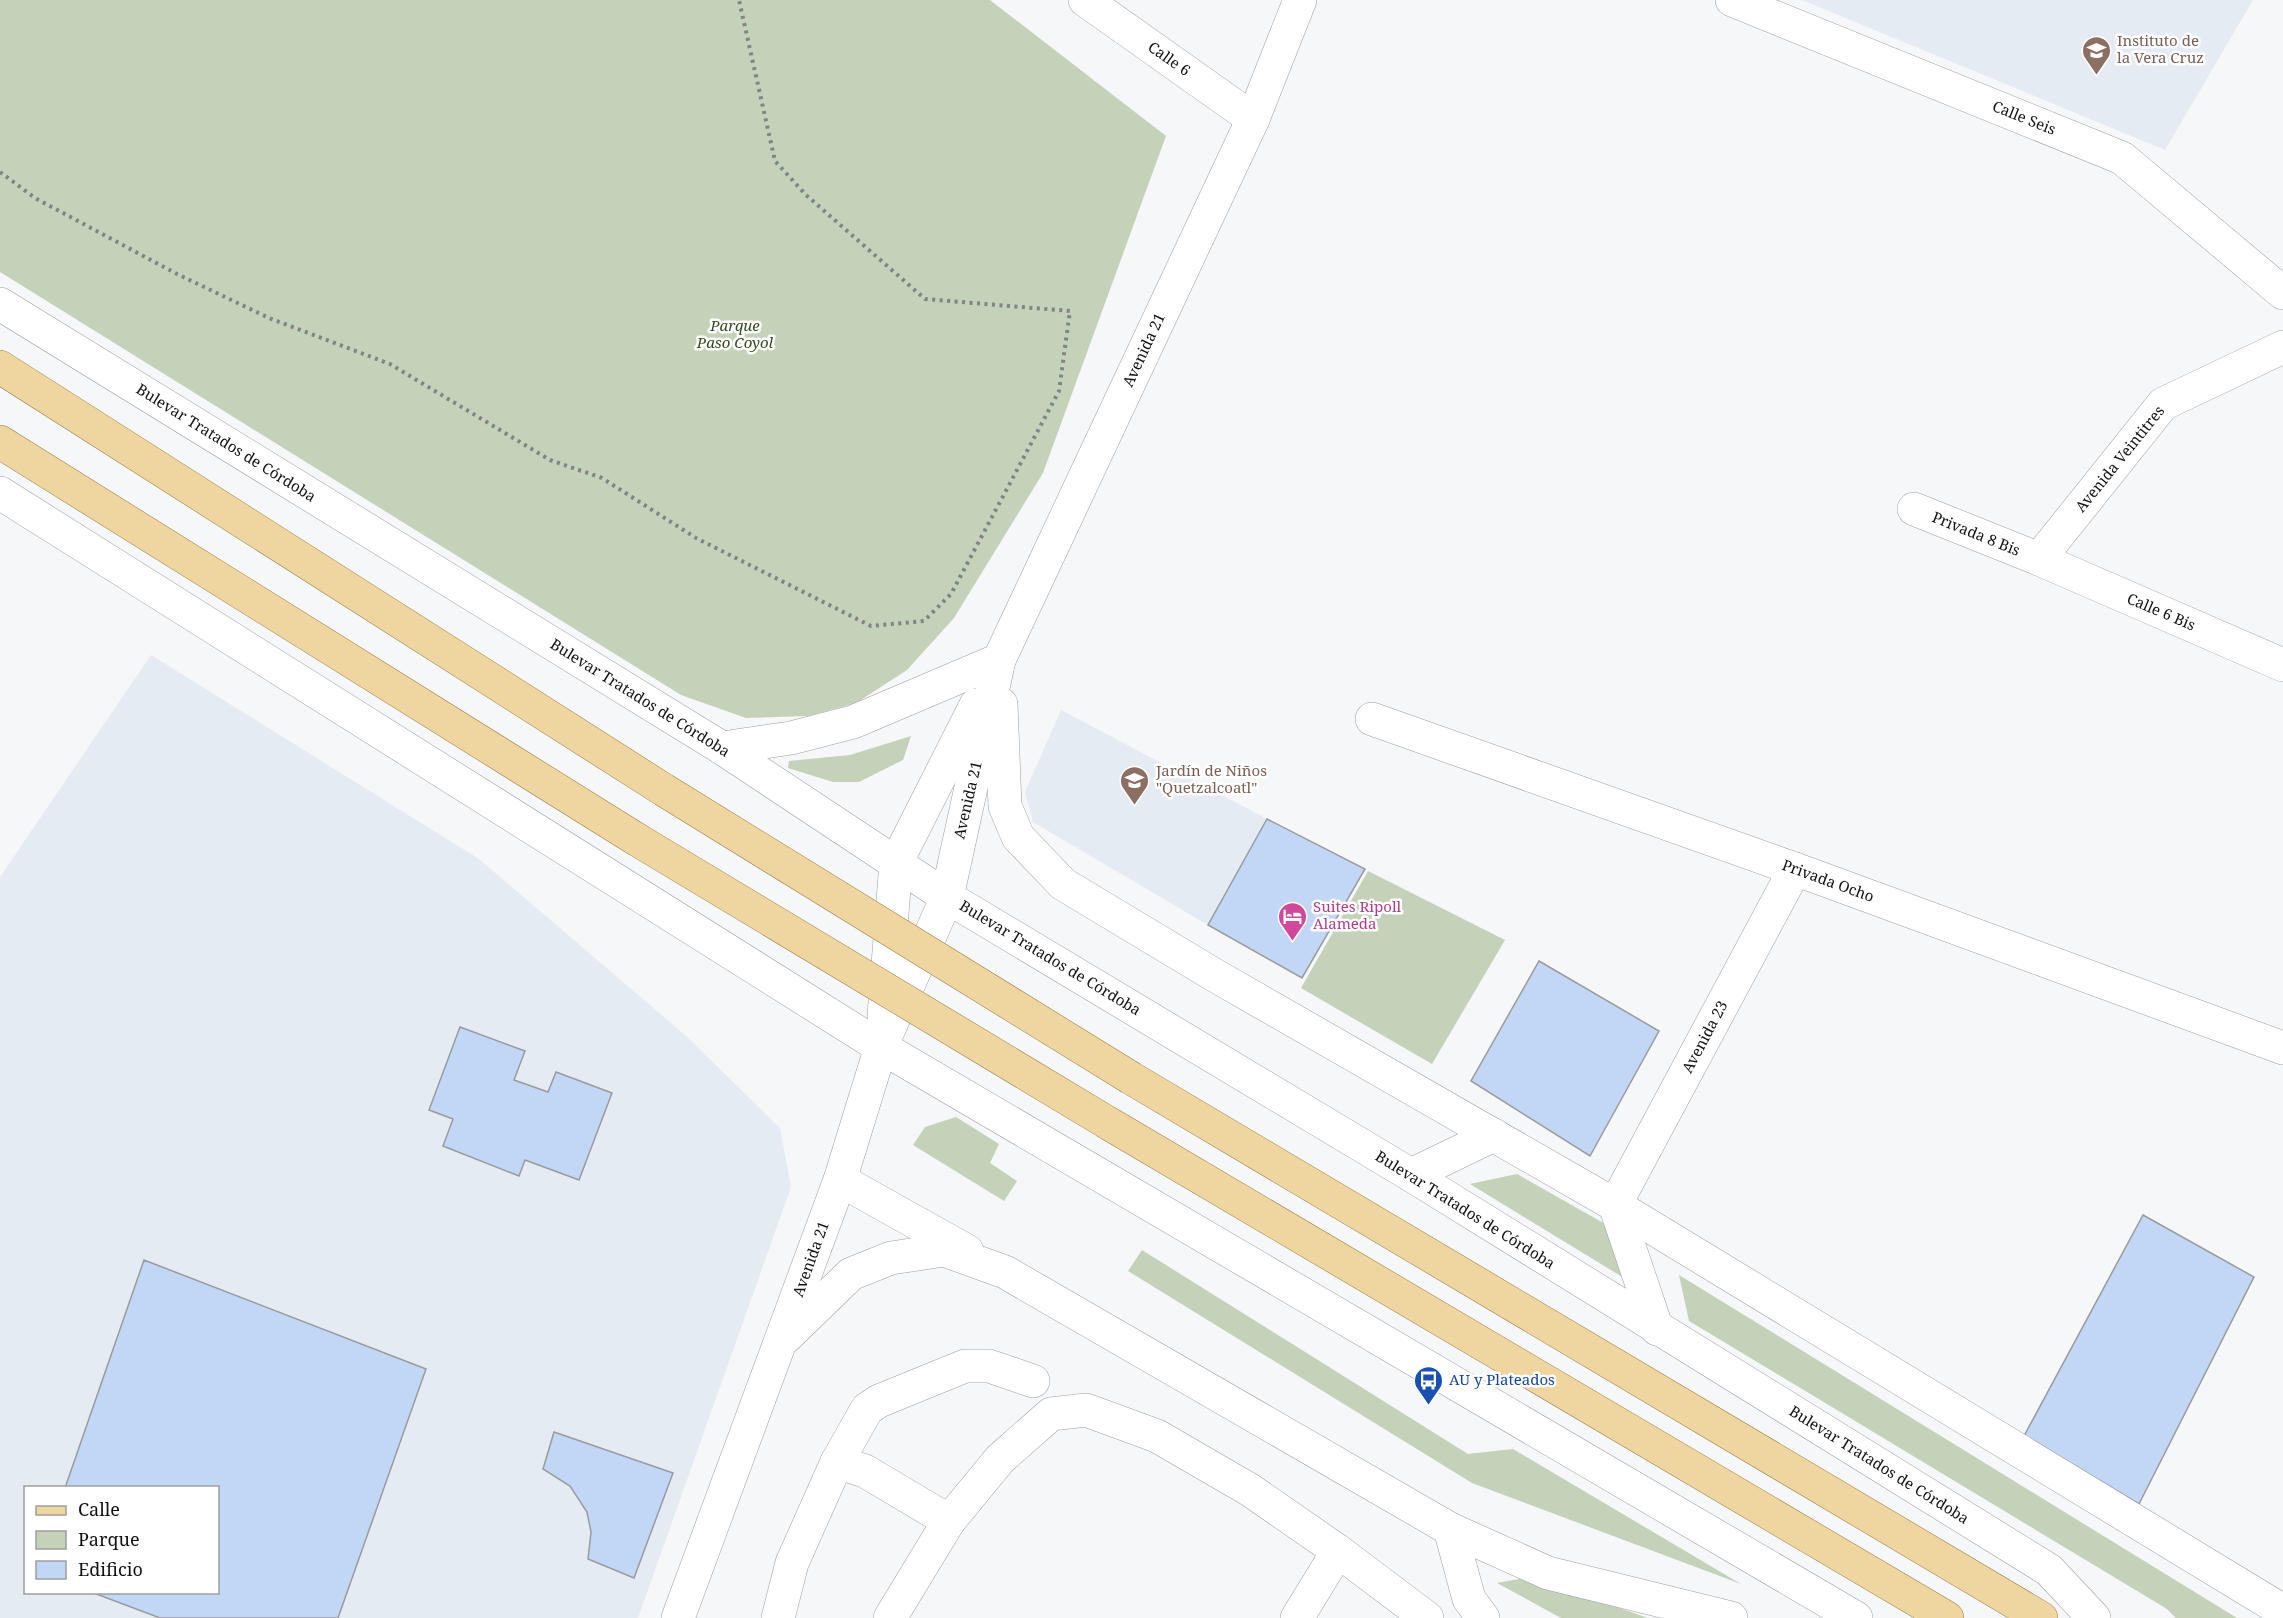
<svg xmlns="http://www.w3.org/2000/svg" width="2283" height="1618" viewBox="0 0 2283 1618" font-family="'Noto Serif',serif">
<style>
.built{fill:#e5ebf3;fill-rule:evenodd}
.green{fill:#c4d2ba}
.building{fill:#c2d6f5;stroke:#999b9d;stroke-width:1.5}
.lines{fill:none;stroke-linecap:round;stroke-linejoin:round}
.minor-casing{stroke:#9d9fa1;stroke-width:34}
.major-casing{stroke:#9a7e45;stroke-width:34}
.path{stroke:#828385;stroke-width:4;stroke-dasharray:3 4.5;stroke-linecap:butt}
.minor{stroke:#fff;stroke-width:33}
.major{stroke:#efd5a0;stroke-width:33}
.major-bridge-casing{stroke:#9a7e45;stroke-width:34;stroke-linecap:butt}
.major-bridge{stroke:#efd5a0;stroke-width:33}
.labels{text-anchor:middle;stroke-width:5;stroke-linejoin:round;paint-order:stroke}
.education-label{font-size:15px;fill:#785e54;stroke:#fff;text-anchor:start}
.street-label{font-size:15px;fill:#101011;stroke:#fff}
.park-label{font-size:15px;font-style:italic;fill:#314a1b;stroke:#fff}
.hotel-label{font-size:15px;fill:#b23c85;stroke:#fff;text-anchor:start}
.transit-label{font-size:15px;fill:#164399;stroke:#fff;text-anchor:start}
</style>
<rect width="100%" height="100%" fill="#f5f7f9"/>
<g class="built">
<path d="M1802,0h451l-88,150z"/>
<path d="M151,655l328,204 206,176 95,93 11,59 -153,431h-638v-741zM26,1488h192v104h-192z"/>
<path d="M1061,710l206,109 -59,106 -175,-103 -8,-30z"/>
</g>
<g class="green">
<path d="M0,0h990l176,136 -123,337 -89,145 -47,52 -51,33 -48,13 -62,2 -65,-23 -681,-423z"/>
<path d="M911,736l-8,24 -44,22h-26l-45,-14 1,-7 61,-6z"/>
<path d="M1368,871l137,69 -73,124 -131,-76z"/>
<path d="M956,1117l43,27 -9,19 27,18 -13,20 -91,-56 12,-18z"/>
<path d="M1517,1174l90,51 17,53 -154,-94z"/>
<path d="M1142,1250l326,204 45,-5 228,135 -269,-101 -344,-212z"/>
<path d="M1679,1275l558,343h-61l-9,-9 -478,-288z"/>
<path d="M1530,1577l118,41h-87l-64,-35z"/>
</g>
<g class="building">
<path d="M1267,819l98,50 -63,109 -94,-53z"/>
<path d="M1539,961l120,70 -69,125 -119,-75z"/>
<path d="M460,1027l65,24 -11,29 34,12 8,-20 56,21 -33,87 -54,-20 -6,16 -76,-30 10,-27 -24,-9z"/>
<path d="M2143,1215l111,62 -115,227 -115,-68z"/>
<path d="M144,1260l282,109 -88,249h-178l-69,-26h127v-104h-153z"/>
<path d="M554,1432l119,41 -39,105 -46,-19 3,-27 -4,-20 -17,-26 -27,-17z"/>
</g>
<g class="lines">
<defs>
<g id="minor">
<path d="M1085,0l168,119"/>
<path d="M1732,0l390,158 161,135"/>
<path d="M0,304l722,444 225,149 464,278 638,395 45,48"/>
<path d="M0,493l881,554 975,571"/>
<path d="M1914,509l125,50 244,106"/>
<path d="M2039,559l124,-155 120,-57"/>
<path d="M1001,704l4,102 13,31 45,47 153,92 399,229 668,406"/>
<path d="M1372,719l423,150 488,179"/>
<path d="M722,748l69,-10 62,-16 146,-62"/>
<path d="M884,1015l12,-152 80,-158"/>
<path d="M1411,1175l83,-40"/>
<path d="M840,1180l127,71"/>
<path d="M1615,1205l180,-336"/>
<path d="M1615,1205l42,124"/>
<path d="M786,1337l65,-63 40,-16 53,-8 61,22 445,257 98,44 183,45"/>
<path d="M837,1462l28,9 84,50"/>
<path d="M1450,1529l19,70 14,19"/>
<path d="M1338,1551l89,67"/>
<path d="M678,1618l162,-438 41,-133 66,-150 52,-237 254,-541 47,-119"/>
<path d="M778,1618l14,-55 45,-101 30,-53 12,-8 86,-35h24l44,15"/>
<path d="M890,1618l59,-97 51,-62 51,-45 35,-4 71,26 93,54 88,61 -41,67"/>
</g>
<g id="major">
<path d="M0,367l664,423"/>
<path d="M0,442l636,397"/>
<path d="M1131,1078l910,540"/>
<path d="M1108,1123l839,495"/>
</g>
</defs>
<use href="#minor" class="minor-casing"/>
<use href="#major" class="major-casing"/>
<path class="path" d="M0,172l35,26 142,76 92,44 121,46 160,96 52,18 94,60 175,88 53,-5 27,-27 108,-203 11,-80 -145,-12 -119,-104 -31,-34 -36,-161"/>
<use href="#minor" class="minor"/>
<use href="#major" class="major"/>
<defs>
<g id="major-bridge">
<path d="M664,790l467,288"/>
<path d="M636,839l472,284"/>
</g>
</defs>
<use href="#major-bridge" class="major-bridge-casing"/>
<use href="#major-bridge" class="major-bridge"/>
</g>
<defs>
<symbol id="school-pin" viewBox="-11 -11 22 30"><path d="M0 17L-7.5 6A9.5 9.5 0 1 1 7.5 6Z" fill="#8d6e63" stroke="#fff"/><path d="M0-5L7-2L0 1L-7-2ZM-4 1L0 2.5L4 1V4Q0 6-4 4Z" fill="#fff"/></symbol>
<symbol id="hotel-pin" viewBox="-11 -11 22 30"><path d="M0 17L-7.5 6A9.5 9.5 0 1 1 7.5 6Z" fill="#d1479c" stroke="#fff"/><path d="M-6-4.5h1.5V1H6V5H4.5V3h-9V5H-6ZM-4 0a1.8 1.8 0 1 1 3.6 0ZM.5 0V-2.5h3Q6-2.5 6 0Z" fill="#fff"/></symbol>
<symbol id="bus-pin" viewBox="-11 -11 22 30"><path d="M0 17L-7.5 6A9.5 9.5 0 1 1 7.5 6Z" fill="#1a4fb4" stroke="#fff"/><path d="M-5-6H5V4H4V6H2V4H-2V6H-4V4H-5ZM-3.5-4V0h7V-4ZM-3.5 1.2v1.5H-2V1.2ZM2 1.2v1.5H3.5V1.2Z" fill="#fff"/></symbol>
</defs>
<g fill-rule="evenodd">
<use href="#school-pin" x="2080" y="34" width="33" height="45"/>
<use href="#school-pin" x="1118" y="764" width="33" height="45"/>
<use href="#hotel-pin" x="1276" y="900" width="33" height="45"/>
<use href="#bus-pin" x="1412" y="1364" width="33" height="45"/>
</g>
<g class="labels">
<g class="education-label">
<text x="2117" y="46">Instituto de<tspan x="2117" dy="17">la Vera Cruz</tspan></text>
<text x="1156" y="776">Jardín de Niños<tspan x="1156" dy="17">"Quetzalcoatl"</tspan></text>
</g>
<g class="street-label">
<text transform="translate(1169 59) rotate(35)" y="5">Calle 6</text>
<text transform="translate(2024 118) rotate(22)" y="5">Calle Seis</text>
<text transform="translate(1144 350) rotate(-65)" y="5">Avenida 21</text>
<text transform="translate(226 443) rotate(32)" y="5">Bulevar Tratados de Córdoba</text>
<text transform="translate(2120 459) rotate(-51)" y="5">Avenida Veintitres</text>
<text transform="translate(1976 534) rotate(22)" y="5">Privada 8 Bis</text>
<text transform="translate(2161 612) rotate(23)" y="5">Calle 6 Bis</text>
<text transform="translate(640 698) rotate(32)" y="5">Bulevar Tratados de Córdoba</text>
<text transform="translate(968 800) rotate(-77)" y="5">Avenida 21</text>
<text transform="translate(1828 881) rotate(20)" y="5">Privada Ocho</text>
<text transform="translate(1050 958) rotate(31)" y="5">Bulevar Tratados de Córdoba</text>
<text transform="translate(1705 1037) rotate(-62)" y="5">Avenida 23</text>
<text transform="translate(1465 1210) rotate(32)" y="5">Bulevar Tratados de Córdoba</text>
<text transform="translate(811 1259) rotate(-70)" y="5">Avenida 21</text>
<text transform="translate(1879 1465) rotate(32)" y="5">Bulevar Tratados de Córdoba</text>
</g>
<g class="park-label">
<text x="735" y="331">Parque<tspan x="735" dy="17">Paso Coyol</tspan></text>
</g>
<g class="hotel-label">
<text x="1313" y="912">Suites Ripoll<tspan x="1313" dy="17">Alameda</tspan></text>
</g>
<g class="transit-label">
<text x="1449" y="1385">AU y Plateados</text>
</g>
</g>
<rect x="24" y="1486" width="195" height="108" fill="#ffffff" stroke="#9f9fa0" stroke-width="1.5"/>
<rect x="36" y="1506" width="30" height="9" fill="#efd5a0" stroke="#9f9fa0" stroke-width="1.5"/>
<text x="78" y="1516" font-size="18" fill="#101011">Calle</text>
<rect x="36" y="1531" width="30" height="18" fill="#c4d2ba" stroke="#9f9fa0" stroke-width="1.5"/>
<text x="78" y="1546" font-size="18" fill="#101011">Parque</text>
<rect x="36" y="1561" width="30" height="18" fill="#c2d6f5" stroke="#9f9fa0" stroke-width="1.5"/>
<text x="78" y="1576" font-size="18" fill="#101011">Edificio</text>
</svg>
